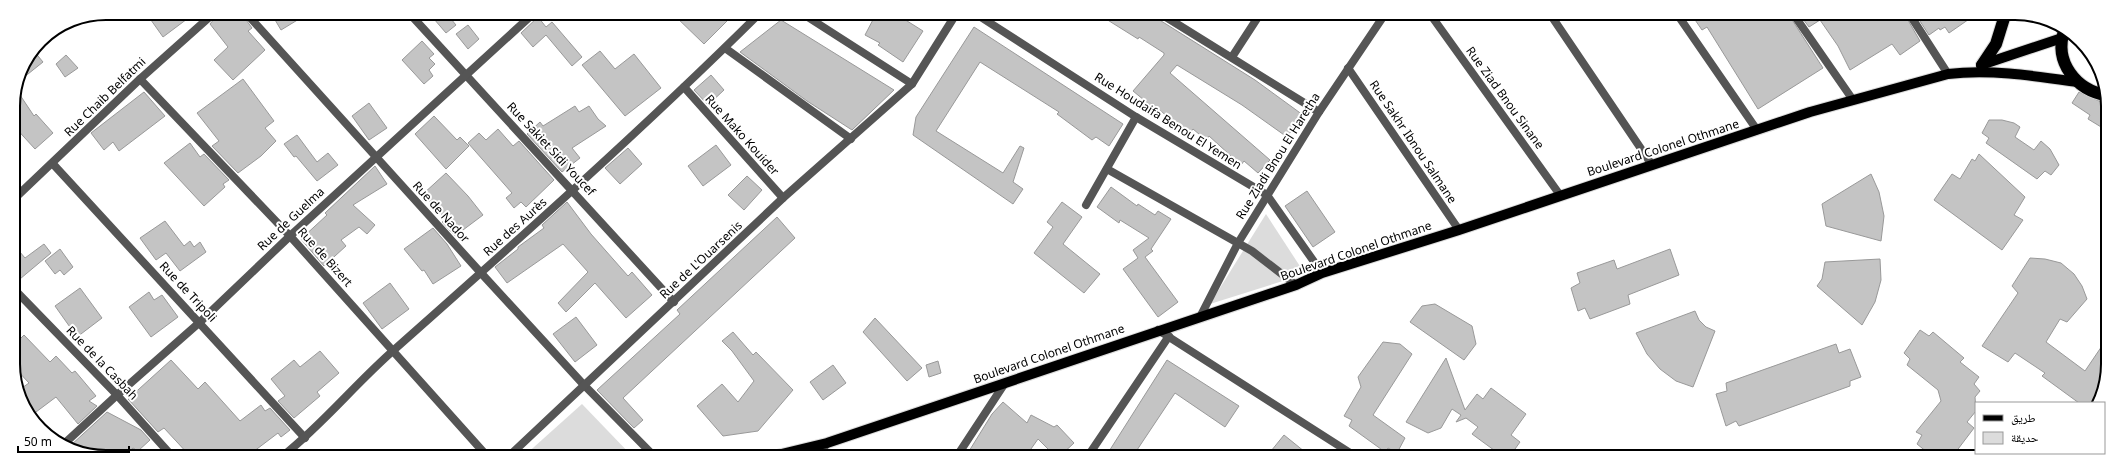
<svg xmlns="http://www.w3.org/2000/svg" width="2121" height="470" viewBox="0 0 2121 470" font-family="'Noto Sans','Noto Naskh Arabic',sans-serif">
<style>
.green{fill:#dcdcdc}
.building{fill:#c4c4c4;stroke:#999}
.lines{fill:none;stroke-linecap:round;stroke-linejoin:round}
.primary-casing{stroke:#dbdbdb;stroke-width:12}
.highway-casing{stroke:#dbdbdb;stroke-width:14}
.street{stroke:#555;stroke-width:8}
.primary{stroke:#000;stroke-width:10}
.highway{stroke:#000;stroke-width:12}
.labels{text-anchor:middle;stroke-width:4;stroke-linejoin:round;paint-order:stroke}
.street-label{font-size:12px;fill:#000;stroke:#fff}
.rim{fill:none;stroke:#000;stroke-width:2}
</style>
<rect width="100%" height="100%" fill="#fff"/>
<g class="green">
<path d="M1266,214l39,60 -95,30z"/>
<path d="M582,404l50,52h-108z"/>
</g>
<g class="building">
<path d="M146,13h49l-32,24z"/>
<path d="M219,13h22l11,15 -4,3 17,19 -32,30 -19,-20 14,-13 -18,-23z"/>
<path d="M254,13h15l-9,8z"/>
<path d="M271,13h38l-28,17z"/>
<path d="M441,13h5l10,12 -10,8 -12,-14z"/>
<path d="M673,14h32l6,5 5,-5h6l6,6 -24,24z"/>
<path d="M876,14h20l27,17 -20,31 -25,-17 2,-2 -15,-8z"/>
<path d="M1098,14h56l4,5 97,61 48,35 -16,22 -45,-32 -65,-40 -7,8 100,87 -12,13 -14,-12 -3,4 -32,-29 -3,4 -13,-11 -5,6 -36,-32 -2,2 -17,-14 31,-36v-2l-25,-16 -1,2z"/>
<path d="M1691,14l98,1 34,53 -65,41 -51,-82 -5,3z"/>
<path d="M1800,15h105l15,26 -20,14 -8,-11 -42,26 -12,-24 -18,-26 -11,7z"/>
<path d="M1916,15h59l-26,18 -4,-6 -5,3 -1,-2 -10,7z"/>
<path d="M538,17l8,10 6,-5 30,35 -10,9 -26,-31 -13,12 -12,-14z"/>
<path d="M781,20l113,70 -42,40 -45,-29 -67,-49z"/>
<path d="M468,25l11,14 -11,10 -12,-15z"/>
<path d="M974,27l149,97 -14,22 -13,-9 -4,3 -35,-26 2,-2 -79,-50 -44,69 67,42 17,-27 4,2 -11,34 10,7 -10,15 -100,-69 3,-18z"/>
<path d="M422,41l12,13 -5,4 6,6 -6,6 4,6 -9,8 -22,-24z"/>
<path d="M33,50l10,12 -25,20 4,-17z"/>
<path d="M600,51l15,18 19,-15 27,34 -36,28 -43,-51z"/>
<path d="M66,55l12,13 -13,9 -9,-13z"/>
<path d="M711,75l13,15 -16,15 -14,-15z"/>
<path d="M243,79l31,42 -9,7 11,13 -15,15 -23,17 -26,-27 7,-5 -22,-28z"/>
<path d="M16,89l18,27 2,-2 17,19 -18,16 -22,-24v-25z"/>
<path d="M144,92l21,24 -46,35 -6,-9 -9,8 -13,-17z"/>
<path d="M2079,92l27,12v26l-18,-11 2,-4 -18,-12z"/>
<path d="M369,103l18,25 -18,12 -17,-24z"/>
<path d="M575,106l4,6 10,-6 9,13 8,7 -34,22 8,10 -18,14 -35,-38 13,-12 3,4z"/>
<path d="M434,116l23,24 3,-3 9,9 -23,23 -31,-35z"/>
<path d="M1989,120h13l12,3 6,4 -5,10 19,13 7,-9 9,8 9,16 -8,10 -6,-4 -8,8 -51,-36 3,-5 -7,-5z"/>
<path d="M498,129l15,17 6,-5 35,39 -28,27 -5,-5 -7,6 -8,-10 6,-5 -44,-50 11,-10 7,7z"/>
<path d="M297,135l20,27 11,-9 10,12 -21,16 -21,-25 -2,1 -10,-13z"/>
<path d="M190,143l10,14 4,-3 25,26 -6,4 2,3 -21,19 -40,-43z"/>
<path d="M716,145l15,20 -28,21 -15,-20z"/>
<path d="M628,148l14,16 -22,20 -15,-16z"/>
<path d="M1979,154l46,43 -11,18 9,5 -21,30 -68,-50 18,-26 8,5 12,-20 3,2z"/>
<path d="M375,166l12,18 -34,21 22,20 -8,9 -8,-7 -18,13 5,6 -22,20 -23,-27 26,-24 -2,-2z"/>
<path d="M446,173l22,23 15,19 -28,21 -13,-14 4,-3 -23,-25z"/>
<path d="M1871,174l8,18 5,24 -3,25 -55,-15 -4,-22z"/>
<path d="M747,176l15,14 -18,20 -16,-15z"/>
<path d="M1111,187l26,19 1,-2 17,11 3,-4 13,8 -20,30 2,2 -8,6 33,45 -20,15 -35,-48 15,-11 -5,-8 16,-12 -29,-18 -1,3 -22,-16z"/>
<path d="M1307,191l28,41 -22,15 -28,-41z"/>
<path d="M567,202l24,32 37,42 4,-4 20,23 -26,23 -31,-35 -29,29 -8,-9 30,-31 -25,-28 -56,39 -12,-16 23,-18v-2l26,-19 -2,-3z"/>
<path d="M1062,202l20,15 -19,27 37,30 -16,19 -50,-40 19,-26 -6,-5z"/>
<path d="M777,217l18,21 -172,160 20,22 -9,8 -37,-38 83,-76 -3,-4z"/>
<path d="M165,221l19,25 6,-5 4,6 6,-5 6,10 -26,19 -14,-18 -10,7 -16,-22z"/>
<path d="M433,228l14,16 14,22 -28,18 -9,-14 -2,1 -18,-22z"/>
<path d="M44,244l7,9 -37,31v-39l11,13z"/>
<path d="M60,249l13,18 -9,8 -4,-5 -5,4 -10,-13z"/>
<path d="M1670,249l9,26 -51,20 2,9 -40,15 -5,-11 -7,3 -7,-23 9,-5 -3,-10 37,-13 3,9z"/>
<path d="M2030,258l15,1 16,4 13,11 8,12 5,13 -20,23 -7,-3 -14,23 39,29 21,-31v42l-12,21h-15l-37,-27 3,-3 -30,-20 -7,9 -26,-16 36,-53 -6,-7z"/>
<path d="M1880,259l1,21 -6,22 -13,23 -45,-39 5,-7 3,-17z"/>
<path d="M390,283l19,26 -27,20 -19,-26z"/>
<path d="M80,288l22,30 -25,19 -22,-31z"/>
<path d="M149,292l5,8 8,-5 16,22 -27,20 -22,-30z"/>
<path d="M1435,304l37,22 4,18 -12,16 -54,-38 12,-16z"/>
<path d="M1695,311l4,9 7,7 9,4 -22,56 -17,-6 -16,-12 -13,-15 -11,-21z"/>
<path d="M576,317l21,28 -22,17 -22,-28z"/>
<path d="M875,318l47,50 -15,13 -44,-49z"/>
<path d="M1920,330l9,6 4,-4 31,26 -4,4 19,15 -5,7 6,7 -5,6 1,14 -9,11 7,6 -22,29h-19l-16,-13 5,-9 -6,-3 25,-31 -3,-11 -31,-25 3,-6 -6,-6z"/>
<path d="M733,332l20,23 3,-3 37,38 -35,41 -35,5 -26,-30 25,-22 16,18 16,-21 -22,-30 -10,-10z"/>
<path d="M24,335l26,27 6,-6 16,17 3,-2 21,25 -7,5 8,5 -19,18 -22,-27 -24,18 -13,-25 10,-7 -14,-15v-24z"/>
<path d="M1383,342l17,2 12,10 -39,61 32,23 -8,15 -9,-5 -3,4 -36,-26 3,-6 -8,-4 17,-29 -3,-10z"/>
<path d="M1836,344l3,9 11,-4 11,28 -11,4v5l-111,40 -3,-5 -10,5 -10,-32 11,-3 -1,-8z"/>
<path d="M320,351l19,22 -22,19 3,4 -26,22 -16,-17 7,-5 -14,-17 23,-19 6,7z"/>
<path d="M1446,358l19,52 12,-16 6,5 8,-11 35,26 -15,21 9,7 -10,14h-8l-30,-22 6,-7 -12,-9 -10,4 5,-7 -9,-6 -11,19 -13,5 -22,-11z"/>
<path d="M171,360l27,29 7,-7 35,39 21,-16 4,6 5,-3 20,22 -9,7 -3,-4 -29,22h-60l-25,-27 -6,4 -30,-33z"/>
<path d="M1167,360l72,46 -14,21 -50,-34 -42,63h-27z"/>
<path d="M938,361l3,12 -12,4 -3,-12z"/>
<path d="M833,365l13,18 -23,17 -13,-18z"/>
<path d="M1003,402l24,21 4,-8 23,12 3,-2 17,18 -14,13h-5l-17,-17 -12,17h-60l26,-42z"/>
<path d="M107,412l34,18 9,10 -12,11 -5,-3 -8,7h-37l-18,-9z"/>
<path d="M1284,435l26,21h-43z"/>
</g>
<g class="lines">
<defs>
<g id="primary">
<path d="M1981,65l81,-27"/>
<path d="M773,456l54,-13 469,-158 26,-12 137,-43 351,-118 138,-38c43,-5 87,2 129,8"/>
</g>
<g id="highway">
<path d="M2064,31c-10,31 12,59 42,64"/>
<path d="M1982,65l14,-21 9,-29"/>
</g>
</defs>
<use href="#primary" class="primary-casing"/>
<use href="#highway" class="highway-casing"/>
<g class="street">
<path d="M246,13l235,260 102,111 71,72"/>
<path d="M409,13l265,289"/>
<path d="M803,14l109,70"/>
<path d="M976,14l160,103 131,78 55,78"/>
<path d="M1161,14l158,98"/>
<path d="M1430,14l130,181"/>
<path d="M1550,14l102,151"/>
<path d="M1677,14l80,116"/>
<path d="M1794,15l59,85"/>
<path d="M1910,15l38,59"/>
<path d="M725,48l126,91"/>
<path d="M1232,57l28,-43"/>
<path d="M1348,68l111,162"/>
<path d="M140,79l150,157 197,220"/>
<path d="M684,87l99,111"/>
<path d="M53,164l252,274"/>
<path d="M1107,169l145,82 44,34"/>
<path d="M14,199l126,-120 74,-66"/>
<path d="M1086,205l50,-88"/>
<path d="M14,289l103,106 54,60"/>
<path d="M1200,317l38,-74 81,-131 66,-98"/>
<path d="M1158,330l197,126"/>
<path d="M65,443l52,-48 83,-73 90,-86 244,-223"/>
<path d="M284,455c40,-32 72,-72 111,-106 123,-109 247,-219 364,-335"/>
<path d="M509,456l274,-258 129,-114 44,-70"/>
<path d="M819,456l8,-13"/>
<path d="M957,456l48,-73"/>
<path d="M1088,456l81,-120"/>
</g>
<use href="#primary" class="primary"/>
<use href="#highway" class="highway"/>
</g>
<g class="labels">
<g class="street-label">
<text transform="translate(105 97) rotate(-44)" y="4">Rue Chaib Belfatmi</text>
<text transform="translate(1505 98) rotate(54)" y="4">Rue Ziad Bnou Sinane</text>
<text transform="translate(1168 121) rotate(32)" y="4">Rue Houdaifa Benou El Yemen</text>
<text transform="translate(742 135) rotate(48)" y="4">Rue Mako Kouider</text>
<text transform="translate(1413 142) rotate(56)" y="4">Rue Sakhr Ibnou Salmane</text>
<text transform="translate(1663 148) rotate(-18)" y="4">Boulevard Colonel Othmane</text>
<text transform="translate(551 149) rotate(47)" y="4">Rue Sakiet Sidi Youcef</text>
<text transform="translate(1278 156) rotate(-58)" y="4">Rue Ziadi Bnou El Haretha</text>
<text transform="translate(441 212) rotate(48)" y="4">Rue de Nador</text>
<text transform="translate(291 219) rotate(-43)" y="4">Rue de Guelma</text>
<text transform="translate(515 227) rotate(-42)" y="4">Rue des Aurès</text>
<text transform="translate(1356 251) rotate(-19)" y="4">Boulevard Colonel Othmane</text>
<text transform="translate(325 257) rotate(48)" y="4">Rue de Bizert</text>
<text transform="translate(701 260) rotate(-43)" y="4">Rue de L'Ouarsenis</text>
<text transform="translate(188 292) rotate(47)" y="4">Rue de Tripoli</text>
<text transform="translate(1049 354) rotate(-19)" y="4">Boulevard Colonel Othmane</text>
<text transform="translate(102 363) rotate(46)" y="4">Rue de la Casbah</text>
</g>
</g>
<path d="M0 0H2121V470H0ZM106 20H2015A86 86 0 0 1 2101 106V364A86 86 0 0 1 2015 450H106A86 86 0 0 1 20 364V106A86 86 0 0 1 106 20Z" fill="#fff" fill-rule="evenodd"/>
<path class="rim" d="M106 20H2015A86 86 0 0 1 2101 106V364A86 86 0 0 1 2015 450H106A86 86 0 0 1 20 364V106A86 86 0 0 1 106 20Z"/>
<rect x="1975" y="402" width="130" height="52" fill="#ffffff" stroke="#999999"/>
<rect x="1983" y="415" width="20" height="6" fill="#000000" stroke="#999999"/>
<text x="2011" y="422" font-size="12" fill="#000000">طريق</text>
<rect x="1983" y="432" width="20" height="12" fill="#dcdcdc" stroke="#999999"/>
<text x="2011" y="442" font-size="12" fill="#000000">حديقة</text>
<path d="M18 446v6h111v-6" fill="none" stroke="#000000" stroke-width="2"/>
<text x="24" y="446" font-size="12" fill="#000000" stroke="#ffffff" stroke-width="3" paint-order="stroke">50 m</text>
</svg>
